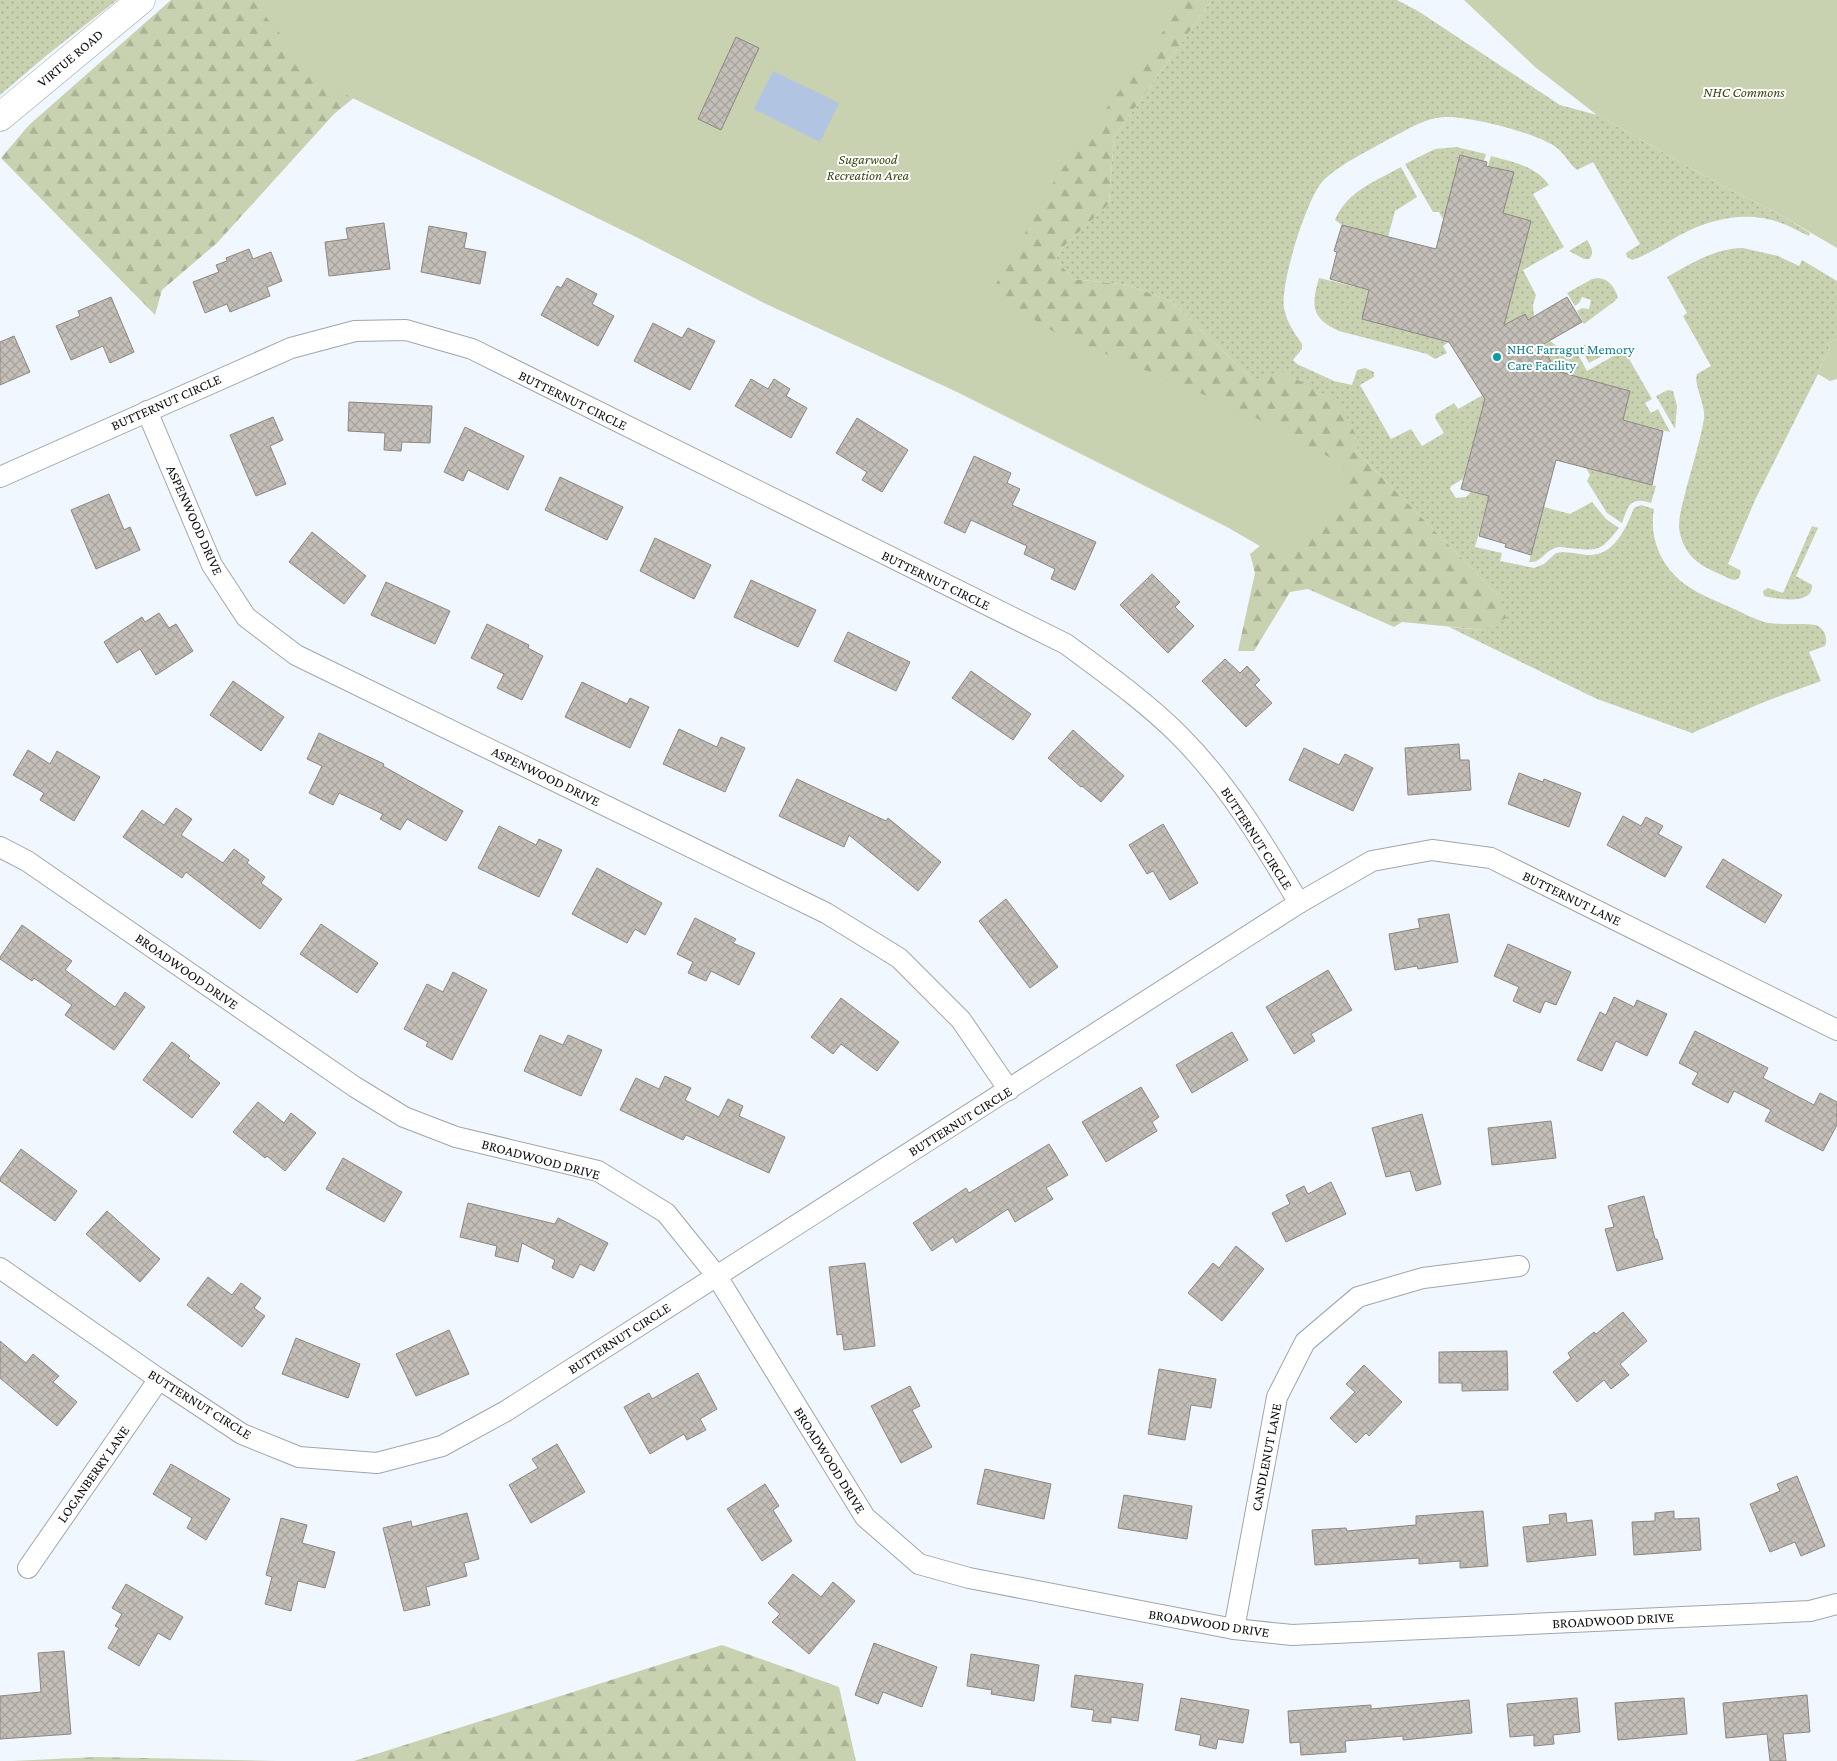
<svg xmlns="http://www.w3.org/2000/svg" width="1837" height="1761" viewBox="0 0 1837 1761" font-family="'Crimson Pro',serif">
<style>
.grass{fill:url(#grass-dots)}
.forest{fill:url(#forest-firs)}
.green{fill:#c8d1b0}
.water{fill:#b1c4e2}
.building{fill:url(#building-cross-hatch);stroke:#8c8780}
.lines{fill:none;stroke-linecap:round;stroke-linejoin:round}
.street-casing{stroke:#9fa6ac;stroke-width:22}
.secondary-casing{stroke:#9fa6ac;stroke-width:29}
.street{stroke:#fff;stroke-width:20}
.secondary{stroke:#fff;stroke-width:28}
.culture-dot{fill:#0f9aa8;stroke:#fff;stroke-width:2}
.labels{text-anchor:middle;stroke-width:4;stroke-linejoin:round;paint-order:stroke}
.street-label{font-size:14px;fill:#0b0d0f;stroke:#fff}
.park-label{font-size:14px;font-style:italic;fill:#3b4610;stroke:#fff}
.culture-label{font-size:14px;fill:#0d838f;stroke:#fff;text-anchor:start}
</style>
<defs>
<pattern id="grass-dots" width="8" height="8" patternUnits="userSpaceOnUse" patternTransform="scale(1.25)"><rect width="8" height="8" fill="#c8d1b0"/><path d="M2 2h.1M6 6h.1" fill="none" stroke="#aab296" stroke-width="1.8" stroke-linecap="round"/></pattern>
<pattern id="forest-firs" width="22" height="20" patternUnits="userSpaceOnUse" patternTransform="scale(1.25)"><rect width="22" height="20" fill="#c8d1b0"/><path d="M5 1l3.5 6h-7zM16 11l3.5 6h-7z" fill="#aab296"/></pattern>
<pattern id="building-cross-hatch" width="8" height="8" patternUnits="userSpaceOnUse" patternTransform="scale(1.25)"><rect width="8" height="8" fill="#c3beb7"/><path d="M0 0l8 8M0 8l8-8" fill="none" stroke="#a6a29c"/></pattern>
</defs>
<rect width="100%" height="100%" fill="#f1f7fe"/>
<g class="grass">
<path d="M0,0h117l-70,55 -47,40z"/>
<path d="M1212,0h185l21,11 142,94 37,10 122,69 58,29 33,20 -1,3c-9,-4 -19,-10 -28,-13 -33,-13 -71,-4 -101,12 -16,9 -32,20 -48,25l-5,-3 -1,-4 14,-9 -47,-82 -16,8c-8,-6 -12,-16 -20,-22 -19,-15 -88,-32 -112,-31 -21,1 -38,13 -56,22 -21,12 -51,26 -67,43 -16,19 -42,102 -38,126 3,15 10,24 18,36v5l-9,11 4,4 37,17 18,4 5,-15 8,-2 9,4v5l-14,8 31,54 20,-10 11,17 22,-13 -9,-15 1,-4 18,-11 4,6 25,-14 2,4 -22,80 -12,7 -1,3 6,9 10,-1 5,-5 18,4 -14,51 27,6 -2,8 34,7 10,-4 12,-11c10,-2 21,1 31,2 27,2 39,-27 47,-47l7,-3 13,4c-6,33 11,65 40,81 9,6 21,10 31,15 13,5 26,13 39,17 14,4 45,0 54,4 7,4 10,13 7,20l-16,6 12,29 -57,21 -72,31 -95,-34 -148,-72 35,3 15,-34 -138,-140 -108,-76 -82,-79 -43,-16 -55,-6 -17,-20 5,-10 48,-45 5,-67z"/>
<path d="M1456,147l30,7 -2,7 -24,-6 -22,87 5,-23 -4,-7h-6l-28,-48 30,-15z"/>
<path d="M1491,156c22,6 45,10 58,29l-16,9 31,53 -41,23 13,25 -3,10 1,11 -6,4 -4,-6 -20,11 27,-104 -28,-8 11,-41 -26,-6z"/>
<path d="M1401,167l16,30 -22,14 -7,26 -46,-12 -7,-5c11,-28 41,-39 66,-53z"/>
<path d="M1587,240c4,6 8,13 2,19h-5l-15,-8z"/>
<path d="M1743,248l35,8 21,10 3,-6 35,21v58l-9,4 2,9 -8,10 -4,12 -63,126 -27,64 12,6 1,2 -2,6 -4,2 -5,-1c-12,-6 -27,-11 -37,-21 -8,-8 -13,-20 -14,-31 0,-14 5,-28 8,-41 6,-22 13,-45 17,-67 2,-14 -11,-35 -7,-45l14,-8 -28,-50 4,-3 -20,-36c26,-14 45,-28 76,-29z"/>
<path d="M1319,278l50,12 -6,29 86,23 -6,4 4,7 -12,6 -8,-5 -88,-23c-28,-13 -28,-25 -20,-53z"/>
<path d="M1592,279c14,-3 21,5 26,18l-3,4 -31,23 -7,-13 5,-3 7,1 2,-9 -9,-3 -3,6 -4,3 -8,-13z"/>
<path d="M1550,341c8,7 16,11 26,10l11,20 37,-21 28,49 -7,4 6,10 7,-4 12,23 -47,-12 7,-29 -104,-28 20,-11 -3,-7z"/>
<path d="M1589,344l18,9 -18,10 -9,-17z"/>
<path d="M1668,390l5,1 4,15 -2,23 -19,-33z"/>
<path d="M1586,468l70,18 -5,17c-21,-7 -23,3 -29,20l-15,-10 -20,-32 3,-6z"/>
<path d="M1592,502l14,17 13,9c-19,24 -20,23 -51,20 -5,-1 -10,-2 -15,1 -10,4 -12,14 -24,13l15,-55 26,7z"/>
<path d="M1812,526l6,2 -22,48 16,9c1,21 -34,14 -48,11l-1,-5 5,-3 15,5z"/>
</g>
<g class="forest">
<path d="M171,0h283l-50,57 -70,57 -117,129 -55,47 -7,25 -154,-157 28,-33z"/>
<path d="M1171,0h41l-98,137 -5,67 -48,45 -5,10 17,20 55,6 43,16 82,79 28,-9 56,30 24,43 -7,7 7,5 138,140 7,22 -22,12 -82,-8 -8,5 -86,-38 -18,3 -36,59h-16l17,-78 -5,-19 72,-58 -339,-185 6,-57z"/>
<path d="M722,1645l117,42 17,74h-502z"/>
<path d="M97,1757l181,4h-266z"/>
</g>
<g class="green">
<path d="M252,0h934l-129,176 -66,117 65,40 187,78 99,53 8,28 -54,51 -12,17 -57,-33 -270,-135 -191,-88 -128,-66 -318,-156z"/>
<path d="M1464,0h373v248l-60,-35 -58,-29 -122,-69 -62,-48z"/>
<path d="M1837,339v40l-7,2 -12,-7 4,-12 8,-10 -2,-9z"/>
</g>
<path class="water" d="M773,71l66,32 -19,39 -66,-33z"/>
<g class="building">
<path d="M736,37l23,11 -38,82 -23,-11z"/>
<path d="M1460,155l27,7 -1,4 28,6 -11,41 28,8 -27,104 21,-11 3,6 39,-23 15,25 -40,23 14,26 74,20 -7,29 40,11 -11,54 -96,-25 -25,95 -26,-8 1,-3 -27,-8 10,-40 -28,-7 24,-90 -36,-57 -87,-23 7,-29 -39,-11 7,-27 -3,-1 8,-26 94,24z"/>
<path d="M384,223l6,46 -61,7 -4,-34 23,-3 -2,-11z"/>
<path d="M429,226l38,7 -3,15 22,4 -6,32 -59,-12z"/>
<path d="M249,249l4,10 18,-7 11,29 -15,6 3,9 -40,16 -3,-8 -22,9 -12,-31 26,-10 -3,-7 11,-4 -1,-3z"/>
<path d="M567,278l30,16 -5,10 22,12 -16,30 -57,-31 16,-29 4,2z"/>
<path d="M111,297l23,55 -24,11 -7,-17 -32,14 -15,-34 24,-10 -2,-5z"/>
<path d="M653,323l29,15 6,-10 27,13 -25,49 -56,-29z"/>
<path d="M14,336l16,36 -30,13v-43z"/>
<path d="M751,379l17,10 6,-10 16,10 -4,7 21,12 -16,30 -56,-32z"/>
<path d="M349,402l83,4 -2,37 -28,-1 -1,9 -17,-1 1,-17 -37,-2z"/>
<path d="M273,417l10,23 -13,6 16,38 -30,12 -26,-61z"/>
<path d="M857,418l51,32 -26,42 -20,-12 5,-8 -31,-19z"/>
<path d="M465,427l59,29 -16,34 -40,-20 -5,11 -19,-9z"/>
<path d="M974,456l37,17 -4,10 13,6 -8,16 84,37 -21,48 -24,-11 4,-10 -31,-15 3,-8 -56,-26 -6,13 -21,-10z"/>
<path d="M560,477l63,30 -16,33 -62,-30z"/>
<path d="M109,494l15,36 6,-3 10,23 -44,19 -25,-59z"/>
<path d="M312,532l54,44 -22,28 -55,-42z"/>
<path d="M655,538l56,27 -17,34 -54,-28z"/>
<path d="M1152,574l28,28 -5,5 19,19 -26,27 -48,-48z"/>
<path d="M751,580l65,30 -18,37 -64,-30z"/>
<path d="M386,582l64,29 -15,33 -64,-29z"/>
<path d="M159,613l10,15 7,-4 17,27 -37,24 -16,-26 -23,14 -13,-21 38,-25 3,5z"/>
<path d="M487,624l42,21 -1,3 15,8 -21,44 -25,-12 7,-14 -33,-16z"/>
<path d="M848,632l62,30 -14,29 -62,-30z"/>
<path d="M1225,659l15,14 7,-7 13,14 -5,5 17,18 -26,24 -44,-46z"/>
<path d="M971,671l60,43 -18,26 -61,-42z"/>
<path d="M233,681l51,36 -23,34 -51,-36z"/>
<path d="M582,682l45,22 3,-6 19,9 -19,41 -65,-31z"/>
<path d="M679,729l38,18 4,-10 24,11 -20,44 -62,-28z"/>
<path d="M1073,730l51,46 -23,26 -19,-16 -1,1 -33,-29z"/>
<path d="M319,733l65,31 -1,2 80,45 -17,30 -39,-22 -7,11 -20,-11 3,-5 -44,-21 -6,12 -24,-12 13,-27 -15,-7z"/>
<path d="M1459,744l1,16h9l2,30 -63,5 -3,-47z"/>
<path d="M1304,748l35,17 6,-11 28,14 -20,43 -64,-31z"/>
<path d="M28,750l22,14 7,-13 43,26 -26,44 -34,-21 4,-7 -31,-18z"/>
<path d="M1519,773l24,9 1,-3 37,14 -12,34 -61,-23z"/>
<path d="M797,779l89,42 2,-3 53,44 -23,29 -69,-56 -5,12 -65,-31z"/>
<path d="M176,808l16,11 -11,16 42,28 11,-14 15,11 -2,3 18,14 -4,6 21,16 -22,30 -74,-57 -4,6 -59,-41 19,-27 22,15z"/>
<path d="M1623,816l18,10 5,-9 17,9 -5,8 24,13 -17,30 -58,-32z"/>
<path d="M1163,824l35,59 -28,17 -17,-29 -6,3 -18,-29z"/>
<path d="M499,826l37,19 3,-6 23,11 -23,47 -61,-29z"/>
<path d="M1723,859l59,36 -17,28 -59,-36z"/>
<path d="M597,868l65,35 -17,32 -10,-6 -8,14 -55,-29z"/>
<path d="M1006,899l52,68 -28,21 -51,-67z"/>
<path d="M1449,914l9,48 -40,7 -1,-3 -22,4 -6,-36 31,-6 -2,-9z"/>
<path d="M695,918l41,21 -3,4 22,10 -16,32 -28,-14 -5,10 -18,-8 5,-11 -16,-8z"/>
<path d="M321,924l57,39 -21,30 -57,-39z"/>
<path d="M22,925l50,36 -7,9 50,37 10,-15 20,15 -31,43 -49,-35 7,-10 -38,-27 -2,3 -32,-22v-2z"/>
<path d="M1508,944l63,28 -15,33 -11,-4 -5,12 -27,-12 6,-14 -25,-11z"/>
<path d="M1328,970l24,40 -41,24 4,7 -21,13 -28,-47z"/>
<path d="M453,972l34,18 -35,70 -26,-14 2,-4 -24,-13 23,-45 16,8z"/>
<path d="M1614,997l20,10 3,-7 30,14 -20,42 -31,-15 -14,30 -25,-11 23,-48 6,3z"/>
<path d="M841,998l58,44 -22,29 -36,-27 -8,10 -22,-17z"/>
<path d="M1695,1031l73,37 -5,10 51,27 6,-12 17,9v23l-14,26 -58,-30 6,-11 -37,-19 -6,12 -36,-19 6,-11 -19,-10z"/>
<path d="M1232,1032l16,28 -56,33 -16,-28z"/>
<path d="M540,1035l23,10 5,-10 34,15 -21,46 -57,-25z"/>
<path d="M172,1042l18,14 -2,2 32,25 -28,35 -49,-38z"/>
<path d="M665,1076l26,12 -6,12 34,17 9,-18 15,7 -4,10 46,21 -16,36 -83,-38 -3,5 -63,-30 16,-32 23,11z"/>
<path d="M1141,1087l18,30 -7,5 5,9 -51,31 -24,-40z"/>
<path d="M258,1102l26,21 7,-10 25,20 -31,38 -18,-15 -2,2 -32,-26z"/>
<path d="M1422,1114l19,70 -25,7 -6,-20 -24,6 -14,-49z"/>
<path d="M1551,1121l5,37 -64,7 -4,-37z"/>
<path d="M1049,1144l19,31 -22,13 7,11 -38,23 -7,-13 -52,34 -3,-6 -21,14 -19,-28 53,-35 3,5z"/>
<path d="M21,1149l56,42 -22,30 -55,-40v-3z"/>
<path d="M343,1158l59,34 -18,30 -58,-33z"/>
<path d="M1331,1182l15,32 -60,28 -14,-29 18,-9 -4,-9 18,-9 4,8z"/>
<path d="M1644,1196l11,43h2l6,20 -46,12 -12,-42 9,-2 -6,-21z"/>
<path d="M468,1203l87,21 3,-6 50,25 -14,28 -14,-7 -7,14 -21,-10 3,-8 -33,-17 -4,19 -23,-6 2,-10 -37,-9z"/>
<path d="M107,1211l53,48 -20,23 -54,-48z"/>
<path d="M1236,1246l28,23 -42,52 -34,-28 25,-30 6,5z"/>
<path d="M865,1263l10,83 -31,4 -2,-16 -5,1 -8,-68z"/>
<path d="M208,1277l24,18 9,-12 20,15 -7,10 11,8 -23,31 -55,-42z"/>
<path d="M1623,1312l24,29 -27,23 9,11 -18,14 -7,-9 -27,22 -24,-30 18,-14 -3,-5 26,-21 2,2z"/>
<path d="M449,1330l20,44 -53,22 -20,-42z"/>
<path d="M296,1338l64,26 -12,34 -66,-24z"/>
<path d="M0,1341l26,22 7,-9 26,22 -6,6 24,20 -20,24 -57,-48z"/>
<path d="M1507,1351l1,39 -46,1v-8h-23v-31z"/>
<path d="M1364,1365l38,37 -33,34 -3,-3 -10,10 -26,-25 25,-26 -9,-8z"/>
<path d="M1159,1369l57,10 -5,29 -20,-3 -6,35 -37,-6z"/>
<path d="M698,1373l19,36 -17,10 6,11 -19,10 -3,-6 -34,20 -26,-47 25,-14 3,6z"/>
<path d="M910,1386l10,20 -8,4 20,37 -31,16 -30,-57z"/>
<path d="M557,1444l28,48 -54,31 -22,-38 29,-17 -6,-9z"/>
<path d="M171,1464l59,35 -24,41 -19,-12 5,-10 -39,-24z"/>
<path d="M985,1469l66,15 -7,35 -67,-15z"/>
<path d="M1797,1476l28,70 -24,10 -6,-14 -25,10 -20,-48 30,-13 -3,-7z"/>
<path d="M765,1484l14,22 -6,4 19,31 -30,20 -35,-52z"/>
<path d="M1124,1495l68,11 -5,33 -69,-11z"/>
<path d="M1483,1511l5,55 -28,2v-7l-41,3v-6l-104,7 -3,-35 34,-2 1,3 69,-6v-9z"/>
<path d="M1674,1511v8l25,-1 2,32 -67,5 -2,-33 23,-1v-8z"/>
<path d="M467,1513l12,46 -15,4 3,13 -41,11 4,18 -26,6 -21,-83 28,-7 1,6z"/>
<path d="M1566,1513l1,10 25,-3 4,35 -69,7 -4,-35 27,-3 -1,-9z"/>
<path d="M281,1518l26,7 -5,18 33,9 -10,36 -27,-7 -7,30 -26,-7 7,-27 -6,-2z"/>
<path d="M793,1574l28,23 12,-15 22,19 -46,53 -37,-32 8,-8 -12,-11z"/>
<path d="M126,1584l57,33 -13,23 -12,-7 -19,33 -31,-18 11,-20 -4,-2 7,-12 -10,-6z"/>
<path d="M874,1643l63,24 -15,40 -39,-15 -5,12 -23,-9z"/>
<path d="M64,1651l7,83 -71,5v-43l41,-4 -3,-39z"/>
<path d="M971,1654l68,11 -5,36 -43,-7 1,-4 -25,-4z"/>
<path d="M1075,1675l68,9 -5,37 -27,-4v6l-19,-2 2,-11 -23,-3z"/>
<path d="M1807,1695l3,37 -27,2 3,27h-16l-3,-27 -41,4 -3,-35z"/>
<path d="M1181,1698l68,12 -6,33 -25,-4 -2,10 -17,-4 2,-10 -26,-5z"/>
<path d="M1577,1698l3,34 -27,3 1,9 -20,2v-11l-24,2 -3,-33z"/>
<path d="M1684,1698l3,36 -69,6 -3,-37z"/>
<path d="M1469,1700l3,33 -69,7v-4l-58,5 1,11 -45,3 -1,-13 -10,1 -2,-32 83,-6v4z"/>
</g>
<g class="lines">
<defs>
<g id="street">
<path d="M147,411l65,154 34,52 50,38 530,258 73,45 62,62 48,70"/>
<path d="M0,477l291,-129 64,-17 51,-1 66,19 594,295c39,29 79,57 113,91 49,49 85,109 120,168l-793,508 -64,35 -65,17 -78,-6 -57,-23 -83,-55 -159,-111"/>
<path d="M0,847l27,14 328,226 49,30 52,20 142,34 68,42 50,62 149,242 54,47 50,14 265,51 58,6 518,-24 27,-7"/>
<path d="M1299,903l73,-42 60,-11 59,8 346,172"/>
<path d="M28,1568l131,-189"/>
<path d="M1234,1629l43,-232 28,-55 53,-45 65,-19 96,-12"/>
</g>
<path id="secondary" d="M0,117l141,-117"/>
</defs>
<use href="#street" class="street-casing"/>
<use href="#secondary" class="secondary-casing"/>
<use href="#street" class="street"/>
<use href="#secondary" class="secondary"/>
</g>
<circle class="culture-dot" cx="1497" cy="357" r="5"/>
<g class="labels">
<g class="street-label">
<text transform="translate(70 58) rotate(-40)" y="5">VIRTUE ROAD</text>
<text transform="translate(573 400) rotate(26)" y="5">BUTTERNUT CIRCLE</text>
<text transform="translate(166 402) rotate(-24)" y="5">BUTTERNUT CIRCLE</text>
<text transform="translate(195 520) rotate(66)" y="5">ASPENWOOD DRIVE</text>
<text transform="translate(936 580) rotate(26)" y="5">BUTTERNUT CIRCLE</text>
<text transform="translate(546 776) rotate(26)" y="5">ASPENWOOD DRIVE</text>
<text transform="translate(1257 838) rotate(57)" y="5">BUTTERNUT CIRCLE</text>
<text transform="translate(1572 898) rotate(26)" y="5">BUTTERNUT LANE</text>
<text transform="translate(187 971) rotate(35)" y="5">BROADWOOD DRIVE</text>
<text transform="translate(960 1121) rotate(-32)" y="5">BUTTERNUT CIRCLE</text>
<text transform="translate(541 1159) rotate(15)" y="5">BROADWOOD DRIVE</text>
<text transform="translate(619 1338) rotate(-33)" y="5">BUTTERNUT CIRCLE</text>
<text transform="translate(200 1404) rotate(32)" y="5">BUTTERNUT CIRCLE</text>
<text transform="translate(1266 1457) rotate(-79)" y="5">CANDLENUT LANE</text>
<text transform="translate(830 1460) rotate(58)" y="5">BROADWOOD DRIVE</text>
<text transform="translate(93 1474) rotate(-55)" y="5">LOGANBERRY LANE</text>
<text transform="translate(1613 1620) rotate(-3)" y="5">BROADWOOD DRIVE</text>
<text transform="translate(1209 1623) rotate(9)" y="5">BROADWOOD DRIVE</text>
</g>
<g class="park-label">
<text x="1744" y="97">NHC Commons</text>
<text x="868" y="164">Sugarwood<tspan x="868" dy="16">Recreation Area</tspan></text>
</g>
<g class="culture-label">
<text x="1507" y="354">NHC Farragut Memory<tspan x="1507" dy="16">Care Facility</tspan></text>
</g>
</g>
</svg>
